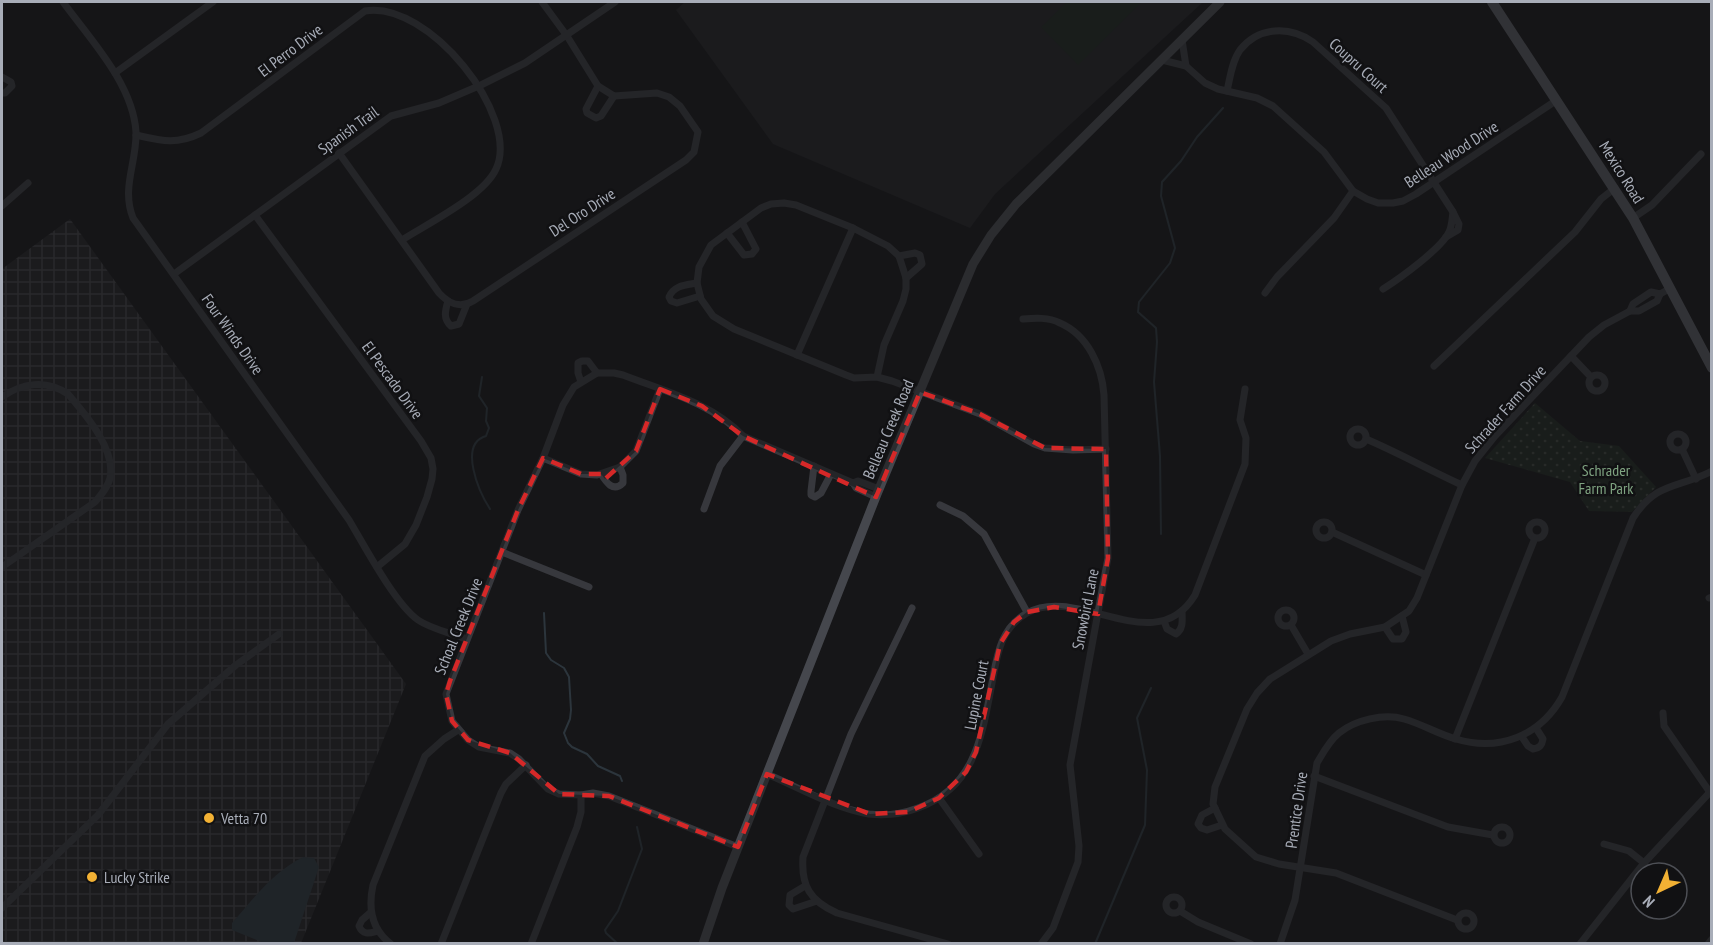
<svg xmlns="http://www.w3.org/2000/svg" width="1713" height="945" viewBox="0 0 1713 945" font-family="'PT Sans Narrow',sans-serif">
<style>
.built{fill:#222225}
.industrial{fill:url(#industrial-grid)}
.park{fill:url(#park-dots)}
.garden{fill:#1e261f}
.water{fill:#2c353c}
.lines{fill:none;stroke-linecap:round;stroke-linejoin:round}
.stream{stroke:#2c353c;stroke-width:2}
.minor{stroke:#37383d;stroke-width:7}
.secondary{stroke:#45474d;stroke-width:9}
.primary{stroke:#53555c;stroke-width:10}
.marked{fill:none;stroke:#d62828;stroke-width:4.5;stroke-dasharray:12 8;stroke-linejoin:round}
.poi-dot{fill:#f2b134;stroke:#111113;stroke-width:2}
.labels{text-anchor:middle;stroke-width:5;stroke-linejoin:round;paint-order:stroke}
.street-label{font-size:16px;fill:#a8adb8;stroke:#111113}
.park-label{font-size:16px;fill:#7fa381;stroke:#111113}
.poi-label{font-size:16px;fill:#a8adb8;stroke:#111113;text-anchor:start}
</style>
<defs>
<pattern id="industrial-grid" width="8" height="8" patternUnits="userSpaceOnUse" patternTransform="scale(1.5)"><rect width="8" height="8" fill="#222225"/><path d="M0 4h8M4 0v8" fill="none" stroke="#3f3f43"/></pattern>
<pattern id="park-dots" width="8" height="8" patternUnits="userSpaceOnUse" patternTransform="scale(1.5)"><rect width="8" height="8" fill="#1e261f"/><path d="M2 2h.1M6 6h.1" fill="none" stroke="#3c433d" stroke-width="1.8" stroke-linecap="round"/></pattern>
</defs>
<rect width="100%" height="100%" fill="#161618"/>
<path class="built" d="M685,2h518l-208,192 -25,34 -197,-84 -97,-134z"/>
<path class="industrial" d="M70,219l336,465 -105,259 -87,1 -10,-2 -2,2 -200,-1v-674z"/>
<path class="park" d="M1535,403l45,38 39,5 37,41 -24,25 -43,-1 -19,-29 -85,-24z"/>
<path class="garden" d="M1067,2h75l-64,63 -37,-38z"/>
<path class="water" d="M303,857l11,1 5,9 -25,76h-30l-32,-13v-7c22,-25 40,-50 71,-66z"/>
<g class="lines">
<g class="stream">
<path d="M482,377l-3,19 8,12 -1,13 3,7 -3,8c-28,8 -7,56 4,73"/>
<path d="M1161,534l-1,-78 -6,-74 3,-40 -1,-14 -18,-16 1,-10 31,-39 5,-15 -14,-52 1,-14 19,-21 16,-24 26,-29"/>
<path d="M544,613l2,40 5,7 13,8 5,9 2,33 -1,9 -6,14 4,10 4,4 15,7 11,12 22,10 2,5"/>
<path d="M618,944l-12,-11 -1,-3 13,-19 24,-62 -5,-22"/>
<path d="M1095,944l50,-119 2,-55 -10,-52 14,-30"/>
</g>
<g class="minor">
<path d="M63,2c27,37 70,82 73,130 1,30 -15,56 -3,86l216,302c15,25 46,84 69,100 13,9 33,13 48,19"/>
<path d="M1182,40l4,26"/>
<path d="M1162,60l24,6 19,17 13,6 39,9 16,8 51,46 29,39 14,8 11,4h15l10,-2 13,-7 141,-94"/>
<path d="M115,73l98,-71"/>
<path d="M2,77l9,5 1,4 -7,7h-3"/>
<path d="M598,86l-12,23 1,4 9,5 5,-2 13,-20"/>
<path d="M1227,91c3,-13 5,-30 13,-41 19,-24 50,-24 73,-8l73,66 67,104c-1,7 -1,14 -4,20 -7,16 -50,47 -66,57"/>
<path d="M136,135c26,6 40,10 65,-2l164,-122c63,-11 156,105 131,158 -12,27 -69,55 -94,71"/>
<path d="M339,153l100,140c9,10 21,16 34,8l213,-141 8,-8 4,-20 -18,-26 -11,-9 -12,-4 -43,3 -16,-10 -31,-50 -25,-34"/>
<path d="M2,206l26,-23"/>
<path d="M255,215l166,226 10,17 2,11 -1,10 -5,18 -11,28 -11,19 -28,23"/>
<path d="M1633,218l19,-13 49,-51"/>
<path d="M727,233l17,22 8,-1 4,-5 -14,-27"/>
<path d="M1446,237l12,-7 1,-6 -6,-12"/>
<path d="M899,256l16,-3 5,2 2,9 -16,14"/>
<path d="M174,274l217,-158 48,-13 42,-18 44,-22 90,-61"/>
<path d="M697,283c-11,2 -23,2 -28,14l2,4 6,2 23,-7"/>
<path d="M1265,293l12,-16 57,-59 19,-27"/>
<path d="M448,301c-3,10 -5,18 3,25l8,-2 8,-20"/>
<path d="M1630,311h9l18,-10 3,-7"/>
<path d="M1023,319c12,-1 25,-2 37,4 28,12 42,44 44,72l4,163 -38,207 9,81 -1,16 -25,66 -12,16"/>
<path d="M797,355l56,-127"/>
<path d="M1571,356l20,21"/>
<path d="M1434,366l141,-134 26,-33 14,-11"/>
<circle cx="1597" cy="383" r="8"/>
<path d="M877,377l7,-32 19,-44 3,-12v-11l-7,-22 -11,-10 -35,-18 -57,-23 -12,-2 -13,1 -10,4 -50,37 -12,22 -2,16 4,16 12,17 21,13 112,46 8,3 23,-1 15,4 88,33 54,30 11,4 28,2 33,-1"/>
<path d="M581,382l-3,-9v-10l4,-2h6l9,12"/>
<path d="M2,397c20,-14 44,-18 66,-3 17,20 48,55 42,84 -2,9 -9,17 -15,24l-93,65"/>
<circle cx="1358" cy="437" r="8"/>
<circle cx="1678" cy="442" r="8"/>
<path d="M1366,439c33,14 63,31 96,46"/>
<path d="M1682,449l14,30"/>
<path d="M543,458l38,16 16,1 23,-8 16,-16 24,-62"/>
<path d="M814,466l-3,25v4l4,2 6,-4 10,-19"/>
<path d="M601,474c5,8 12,19 22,9v-8l-3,-8"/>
<path d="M853,483l5,-2 21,8"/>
<path d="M940,505l23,11 21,18 43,78"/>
<path d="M704,509l16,-43 23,-30"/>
<circle cx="1324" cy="530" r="8"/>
<circle cx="1537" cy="530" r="8"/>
<path d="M1332,532l94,43"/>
<path d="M502,552l87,35"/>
<path d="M1709,598l3,-1"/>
<path d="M912,608l-61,126 -48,123c-2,29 7,44 34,56l111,31"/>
<circle cx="1286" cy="618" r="8"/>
<path d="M1164,621l3,8 9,5c8,-5 6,-15 6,-23"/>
<path d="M1291,625l17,29"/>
<path d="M1385,627l8,12h9l4,-7 -4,-16"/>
<path d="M1663,713l1,13 45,65"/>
<path d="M1522,737l6,9 5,3c7,-1 9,-4 10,-10l-7,-11"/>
<path d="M1455,739l80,-201"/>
<path d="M767,774c33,14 67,34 102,40 16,2 33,0 49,-6 57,-20 64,-72 74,-125 5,-27 8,-55 35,-70 51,-29 128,48 168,-18l50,-131 1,-26 -6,-18 5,-31"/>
<path d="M1314,776l134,51 45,8"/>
<path d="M939,798l40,56"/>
<path d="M1215,808l-13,7 -4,9 3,4 6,2 15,-5"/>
<circle cx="1502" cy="835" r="8"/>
<path d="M1604,844l25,7 15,12"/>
<path d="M738,847l-129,-51 -16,-3 -12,2 -22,-1 -11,-5 -29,-30 -9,-6 -31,-6 -11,-7 -16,-19 -6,-27 72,-184 25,-52 20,-53 11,-18 23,-14h17l9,2c41,16 89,28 120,61l110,47 3,5 20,9"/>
<path d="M805,886l-15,9 -1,10 4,4 24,-8"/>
<circle cx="1174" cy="905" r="8"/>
<path d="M2,908l96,-93 70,-91 68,-59 43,-31"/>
<path d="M1180,911l18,11 53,22"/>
<circle cx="1466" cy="921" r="8"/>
<path d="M370,913l-8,7 -3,6c4,10 11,7 19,5"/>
<path d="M1457,920l-121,-47 -57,-9 -23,-7 -31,-28 -12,-25 2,-17 32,-78 10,-16 13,-14 61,-38 19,-7 35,-7 24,-16 8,-13 45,-113 13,-24 20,-25 94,-99 15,-12 26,-14 3,-7 18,-12 9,2 11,-6"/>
<path d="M391,944c-20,-15 -23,-36 -18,-59l52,-129 19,-17 14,-9"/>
<path d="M441,944l60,-151 5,-9 20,-19"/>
<path d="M531,944l46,-117 4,-15v-17"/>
<path d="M1280,944l15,-44 22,-137c6,-10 12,-22 22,-30 16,-13 45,-20 65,-14 18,5 34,15 52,20 43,13 84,-3 106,-42l71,-179c24,-37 44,-29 79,-47"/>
<path d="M1580,944l64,-81 68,-73"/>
<path d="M1708,944l4,-5"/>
</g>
<path class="secondary" d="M703,944l19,-56 155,-394 96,-230 18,-29 25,-31 204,-202"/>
<path class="primary" d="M1492,2l141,216 79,150"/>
</g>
<path d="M0 0H1713V945H0ZM660,389l42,17 41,30 133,61 44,-105 60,22 65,34 61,1 2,109 -10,56 -44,-7 -27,5 -13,10 -14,22 -24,108 -10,20 -27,26 -31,14 -38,2 -103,-40 -29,73 -129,-51 -50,-2 -49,-41 -42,-13 -16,-19 -6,-27 4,-13 68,-171 25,-52 38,16h20l4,5 31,-28z" fill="#161618" fill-opacity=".55" fill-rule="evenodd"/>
<path class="marked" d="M660,389l42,17 41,30 133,61 44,-105 60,22 65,34 61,1 2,109 -10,56 -44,-7 -27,5 -13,10 -14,22 -24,108 -10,20 -27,26 -31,14 -38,2 -103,-40 -29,73 -129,-51 -50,-2 -49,-41 -42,-13 -16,-19 -6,-27 4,-13 68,-171 25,-52 38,16h20l4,5 31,-28z"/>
<g class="poi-dot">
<circle cx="209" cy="818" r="6"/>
<circle cx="92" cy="877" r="6"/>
</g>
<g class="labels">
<g class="street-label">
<text transform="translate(290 50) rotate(-37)" y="6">El Perro Drive</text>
<text transform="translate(1359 65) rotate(42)" y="6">Coupru Court</text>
<text transform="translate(348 130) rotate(-36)" y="6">Spanish Trail</text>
<text transform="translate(1451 154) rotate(-33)" y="6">Belleau Wood Drive</text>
<text transform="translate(1622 172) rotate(58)" y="6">Mexico Road</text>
<text transform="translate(582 212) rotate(-33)" y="6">Del Oro Drive</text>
<text transform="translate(233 334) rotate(55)" y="6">Four Winds Drive</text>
<text transform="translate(393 380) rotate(54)" y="6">El Pescado Drive</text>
<text transform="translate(1505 409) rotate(-48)" y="6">Schrader Farm Drive</text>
<text transform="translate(888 429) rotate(-67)" y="6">Belleau Creek Road</text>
<text transform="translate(1085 609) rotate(-79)" y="6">Snowbird Lane</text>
<text transform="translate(458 626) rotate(-68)" y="6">Schoal Creek Drive</text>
<text transform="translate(976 695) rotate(-79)" y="6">Lupine Court</text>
<text transform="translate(1296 810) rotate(-82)" y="6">Prentice Drive</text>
</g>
<g class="park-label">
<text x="1606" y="476">Schrader<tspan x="1606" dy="18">Farm Park</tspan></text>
</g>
<g class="poi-label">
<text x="221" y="824">Vetta 70</text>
<text x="104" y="883">Lucky Strike</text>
</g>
</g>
<rect width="1713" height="945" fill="none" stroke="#a8adb8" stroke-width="6"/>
<g transform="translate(1659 891) rotate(224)"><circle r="28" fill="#111113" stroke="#4d4f55" stroke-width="1.5"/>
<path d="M0-4.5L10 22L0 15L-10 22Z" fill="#f2b134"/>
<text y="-9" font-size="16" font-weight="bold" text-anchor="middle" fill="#a8adb8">N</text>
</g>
</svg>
